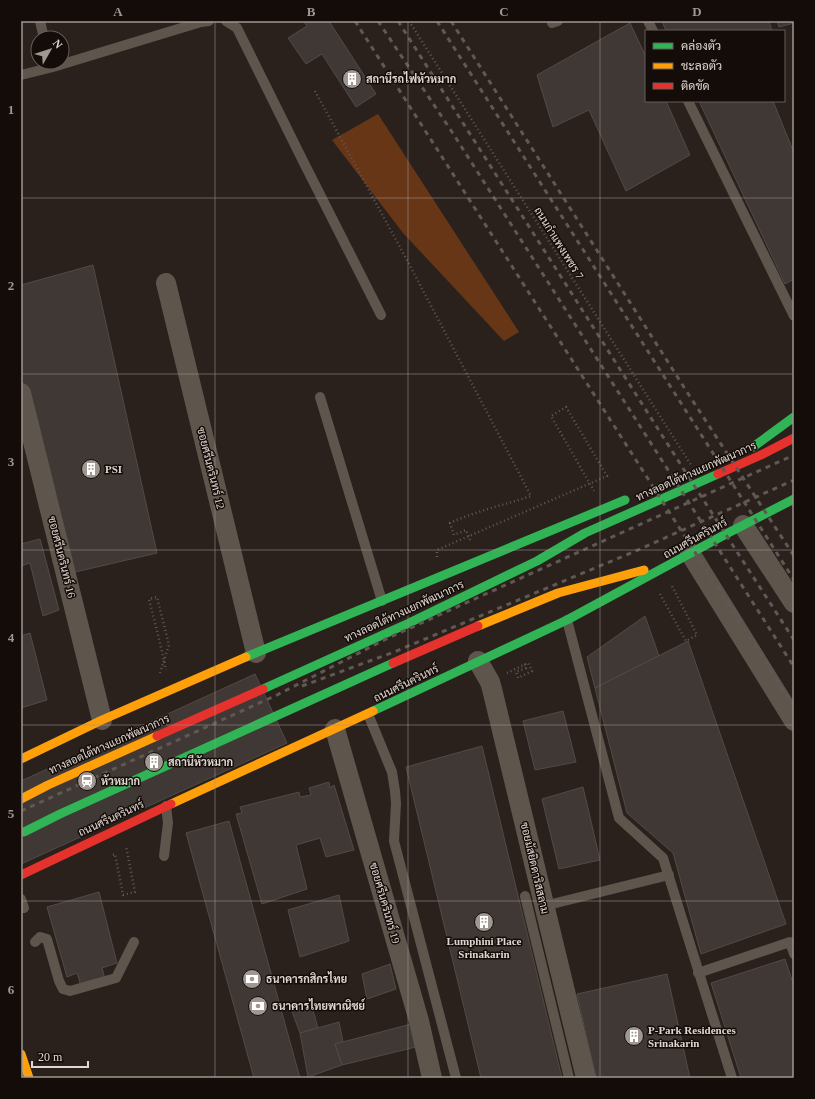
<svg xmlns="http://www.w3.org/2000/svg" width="815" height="1099" viewBox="0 0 815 1099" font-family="'Times New Roman',Sarabun,serif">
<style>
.green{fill:#673616}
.building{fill:#403834;stroke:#524a46}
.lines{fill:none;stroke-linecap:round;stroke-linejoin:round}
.path{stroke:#605853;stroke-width:2.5;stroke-dasharray:1 3;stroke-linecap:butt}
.lane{stroke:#5e564d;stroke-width:10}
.street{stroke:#5e564d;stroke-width:20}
.fast{stroke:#30b455;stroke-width:9}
.slow{stroke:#ff9f0a;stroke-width:9}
.jam{stroke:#e5322d;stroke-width:9}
.rail{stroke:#605853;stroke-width:3;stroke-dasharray:5 5;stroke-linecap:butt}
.grid{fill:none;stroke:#a19791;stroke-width:1;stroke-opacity:0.55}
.labels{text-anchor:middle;stroke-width:3;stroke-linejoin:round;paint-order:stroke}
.poi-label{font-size:11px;font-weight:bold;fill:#e1d6d0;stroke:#130c08;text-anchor:start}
.street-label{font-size:11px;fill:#e1d6d0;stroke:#130c08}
.neatline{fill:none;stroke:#a19791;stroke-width:1.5}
.grid-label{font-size:13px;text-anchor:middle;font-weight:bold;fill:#a19791}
</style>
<rect width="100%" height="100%" fill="#2a211d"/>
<path class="green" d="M378,114l141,218 -15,9 -101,-108 -71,-93z"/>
<g class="building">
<path d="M303,21h26l47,73 -20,13 -34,-53 -16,10 -18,-26 19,-12z"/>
<path d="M662,21h107l3,10h-106z"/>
<path d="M777,21h17v2l-15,4z"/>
<path d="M630,23l16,34v44h20l24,54 -64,36 -37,-81 -36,17 -16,-52z"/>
<path d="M699,101h74l21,52v126l-9,5z"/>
<path d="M93,265l64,288 -86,20 -50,-189v-99z"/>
<path d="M40,539l19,71 -16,6 -13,-53 -9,3v-22z"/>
<path d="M645,616l14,40 -64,32 -8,-31z"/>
<path d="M30,633l17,67 -26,8v-72z"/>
<path d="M688,641l98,283 -85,30 -28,-101 -46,-40 -32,-125z"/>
<path d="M255,674l32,69 -266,121v-83z"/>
<path d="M563,711l13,51 -41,8 -12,-49z"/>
<path d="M482,746l80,332h-81l-75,-311z"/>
<path d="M329,782l1,6 4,-3 20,65 -28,7 -6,-19 -24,7 11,44 -45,15 -26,-90 6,-1 -2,-6 59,-15 1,5 11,-2 -2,-7z"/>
<path d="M583,787l17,73 -41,9 -17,-70z"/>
<path d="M229,821l71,257h-46l-68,-245z"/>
<path d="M99,892l18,71 -15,5 3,11 -24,7 -4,-13 -10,4 -20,-70z"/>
<path d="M339,895l10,46 -49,16 -12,-47z"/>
<path d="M785,959l9,27v92h-53l-30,-95z"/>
<path d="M390,964l6,25 -29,10 -5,-25z"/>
<path d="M667,974l23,104h-94l-19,-84z"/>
<path d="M311,1003l7,25 -18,5 -9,-24z"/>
<path d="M339,1022l4,20 -8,2 7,21 -34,12 -8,-44z"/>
<path d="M415,1023l5,23 -78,19 -7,-21z"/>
</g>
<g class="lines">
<g class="path">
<path d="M409,21l282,444"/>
<path d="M315,91l93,171 123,234c-27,9 -55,15 -81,27l4,12 12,-5 5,12"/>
<path d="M437,557v-7l170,-74 -41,-69 -15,9 43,75"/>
<path d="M660,594l26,47 11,-6 -25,-49"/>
<path d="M160,673l9,-28 -12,-48 -8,2c6,24 12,47 17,71"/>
<path d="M507,673l21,-10 4,8 -14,7 -2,-6 10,-4 -2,-6"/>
<path d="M113,855l2,-1 8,41 12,-3 -9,-46"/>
</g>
<g class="lane">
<path d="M40,21l4,17"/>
<path d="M226,21l11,7 66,133 78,154"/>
<path d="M648,21l5,10"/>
<path d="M552,23l6,-2"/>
<path d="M21,75l32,-8 148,-45 8,-1"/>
<path d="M688,101l106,215"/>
<path d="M320,397l62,204"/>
<path d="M567,620l52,198 44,40 69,220"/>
<path d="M368,714l24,58 3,19 1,12 -2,38 62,237"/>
<path d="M164,856l4,-33 -2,-17"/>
<path d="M525,896l44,182"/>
<path d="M21,899l3,9"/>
<path d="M544,906l125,-31"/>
<path d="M35,942l5,-5 7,2 12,42 4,8 7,2 46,-13 18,-36"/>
<path d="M698,973l92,-31 4,12"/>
</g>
<g class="street">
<path d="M166,283l90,370"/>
<path d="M21,393l81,327"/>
<path d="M743,525l51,78"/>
<path d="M690,553l104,168"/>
<path d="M478,661l12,21 2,7 94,389"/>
<path d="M335,729l84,292 13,57"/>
</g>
<g class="fast">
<path d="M753,447l41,-30"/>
<path d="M246,657l379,-157"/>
<path d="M263,689l146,-66 128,-62 48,-28 133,-59"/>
<path d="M373,711l194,-91 159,-86 68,-35"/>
<path d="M24,832l36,-18 333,-151"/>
</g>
<g class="slow">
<path d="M478,626l80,-33 86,-23"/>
<path d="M21,759l81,-39 144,-63"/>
<path d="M21,799l27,-14 109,-49"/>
<path d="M171,804l202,-93"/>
<path d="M21,1054l8,24"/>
</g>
<g class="jam">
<path d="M718,474l43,-19 33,-17"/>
<path d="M393,663l85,-37"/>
<path d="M157,736l106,-47"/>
<path d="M21,875l150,-71"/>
</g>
<g class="rail">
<path d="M355,21l439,686"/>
<path d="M378,21l74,111 342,535"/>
<path d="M398,21l290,455 106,164"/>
<path d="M437,21l357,559"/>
<path d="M451,21l236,371 107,164"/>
<path d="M302,686l92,-34 244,-102 156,-70"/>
<path d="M21,811l256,-116 111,-57 406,-183"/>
</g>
</g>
<path class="grid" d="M215,21v1057M408,21v1057M600,21v1057M21,198h773M21,374h773M21,550h773M21,725h773M21,901h773"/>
<defs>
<symbol id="building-disc" viewBox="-11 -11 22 22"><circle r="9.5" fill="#a19791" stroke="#130c08"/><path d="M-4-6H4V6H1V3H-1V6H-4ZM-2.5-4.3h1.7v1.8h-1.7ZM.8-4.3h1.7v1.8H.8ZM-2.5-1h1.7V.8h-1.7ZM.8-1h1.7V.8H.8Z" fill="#fff"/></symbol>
<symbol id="station-disc" viewBox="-11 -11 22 22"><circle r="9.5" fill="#a19791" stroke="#130c08"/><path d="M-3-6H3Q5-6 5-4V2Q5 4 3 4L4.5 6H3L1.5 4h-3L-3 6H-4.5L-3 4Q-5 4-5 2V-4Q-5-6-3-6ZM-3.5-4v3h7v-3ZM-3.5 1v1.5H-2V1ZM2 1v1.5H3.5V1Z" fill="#fff"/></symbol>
<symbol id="bank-disc" viewBox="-11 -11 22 22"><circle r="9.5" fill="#a19791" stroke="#130c08"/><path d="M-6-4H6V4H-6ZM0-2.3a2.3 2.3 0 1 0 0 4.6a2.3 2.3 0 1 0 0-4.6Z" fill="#fff"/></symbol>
</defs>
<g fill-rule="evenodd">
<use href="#building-disc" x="341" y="68" width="22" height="22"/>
<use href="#building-disc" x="80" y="458" width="22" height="22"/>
<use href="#building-disc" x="143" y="751" width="22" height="22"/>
<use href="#station-disc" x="76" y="770" width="22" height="22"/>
<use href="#building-disc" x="473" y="911" width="22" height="22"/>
<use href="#bank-disc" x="241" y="968" width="22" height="22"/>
<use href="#bank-disc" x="247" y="995" width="22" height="22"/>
<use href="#building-disc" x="623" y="1025" width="22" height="22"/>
</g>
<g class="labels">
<g class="poi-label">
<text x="366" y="83">สถานีรถไฟหัวหมาก</text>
<text x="105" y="473">PSI</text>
<text x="168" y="766">สถานีหัวหมาก</text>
<text x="101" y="785">หัวหมาก</text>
<text x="484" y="945" text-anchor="middle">Lumphini Place<tspan x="484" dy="13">Srinakarin</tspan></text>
<text x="266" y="983">ธนาคารกสิกรไทย</text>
<text x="272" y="1010">ธนาคารไทยพาณิชย์</text>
<text x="648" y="1034">P-Park Residences<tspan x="648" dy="13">Srinakarin</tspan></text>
</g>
<g class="street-label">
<text transform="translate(559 243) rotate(58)" y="4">ถนนกำแพงเพชร 7</text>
<text transform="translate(211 468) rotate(76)" y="4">ซอยศรีนครินทร์ 12</text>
<text transform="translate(696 471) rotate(-24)" y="4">ทางลอดใต้ทางแยกพัฒนาการ</text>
<text transform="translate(695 538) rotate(-29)" y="4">ถนนศรีนครินทร์</text>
<text transform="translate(62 557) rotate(76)" y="4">ซอยศรีนครินทร์ 16</text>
<text transform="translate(404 611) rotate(-25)" y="4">ทางลอดใต้ทางแยกพัฒนาการ</text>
<text transform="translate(406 683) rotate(-26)" y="4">ถนนศรีนครินทร์</text>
<text transform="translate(109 744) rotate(-24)" y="4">ทางลอดใต้ทางแยกพัฒนาการ</text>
<text transform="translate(111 818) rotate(-25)" y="4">ถนนศรีนครินทร์</text>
<text transform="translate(535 868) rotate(77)" y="4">ซอยมัสยิดดาริสสลาม</text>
<text transform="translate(385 903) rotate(74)" y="4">ซอยศรีนครินทร์ 19</text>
</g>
</g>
<rect width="815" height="1099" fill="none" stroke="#130c08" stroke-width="44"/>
<rect x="645" y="30" width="140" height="72" fill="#130c08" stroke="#655d58"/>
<rect x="653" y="43" width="20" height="6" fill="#30b455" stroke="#655d58"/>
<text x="681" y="50" font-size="12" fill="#e1d6d0">คล่องตัว</text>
<rect x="653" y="63" width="20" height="6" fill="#ff9f0a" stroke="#655d58"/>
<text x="681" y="70" font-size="12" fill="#e1d6d0">ชะลอตัว</text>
<rect x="653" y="83" width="20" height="6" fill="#e5322d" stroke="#655d58"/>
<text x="681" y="90" font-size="12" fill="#e1d6d0">ติดขัด</text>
<g transform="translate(50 50) rotate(51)"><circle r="19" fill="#130c08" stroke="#655d58"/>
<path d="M0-3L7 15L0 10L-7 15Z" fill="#a19791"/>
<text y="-6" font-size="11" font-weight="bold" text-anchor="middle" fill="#e1d6d0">N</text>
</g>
<path d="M32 1061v6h56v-6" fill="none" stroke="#e1d6d0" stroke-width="2"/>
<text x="38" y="1061" font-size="12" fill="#e1d6d0" stroke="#130c08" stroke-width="3" paint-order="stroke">20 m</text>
<rect x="22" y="22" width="771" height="1055" class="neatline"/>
<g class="grid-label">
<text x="118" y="16">A</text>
<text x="311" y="16">B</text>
<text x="504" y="16">C</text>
<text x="697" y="16">D</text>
<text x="11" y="114">1</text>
<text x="11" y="290">2</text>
<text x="11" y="466">3</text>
<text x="11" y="642">4</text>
<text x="11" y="818">5</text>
<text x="11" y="994">6</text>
</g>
</svg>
